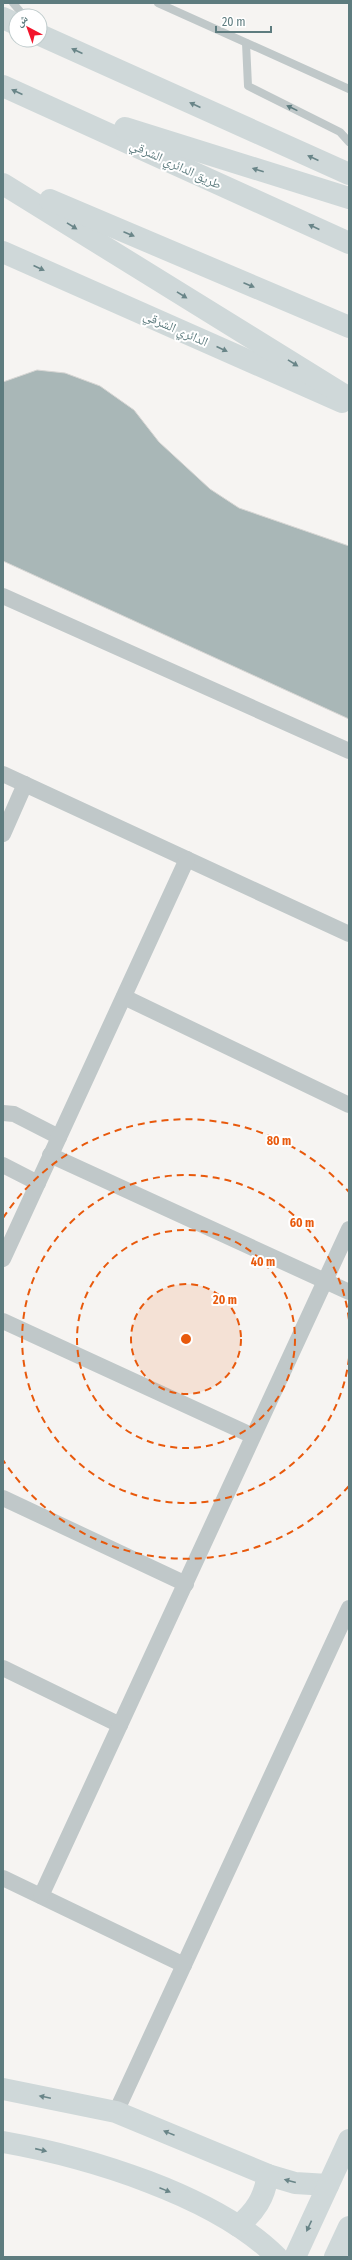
<svg xmlns="http://www.w3.org/2000/svg" width="352" height="2260" viewBox="0 0 352 2260" font-family="'Fira Sans Condensed','Noto Naskh Arabic',sans-serif">
<style>
.building{fill:#a9b7b7;stroke:#d7d6d4}
.lines{fill:none;stroke-linecap:round;stroke-linejoin:round}
.lane{stroke:#c0c8c9;stroke-width:8}
.street{stroke:#c0c8c9;stroke-width:16}
.secondary{stroke:#cfd8d9;stroke-width:22}
.highway{stroke:#cfd8d9;stroke-width:22}
.oneway{fill:#698588}
.oneway2{fill:#5e7c7f}
.ring{fill:none;stroke:#e8590c;stroke-width:2;stroke-dasharray:7 5}
.labels{text-anchor:middle;stroke-width:4;stroke-linejoin:round;paint-order:stroke}
.street-label{font-size:13px;fill:#5e7c7f;stroke:#fff}
.centre{fill:#e8590c;stroke:#fff;stroke-width:2}
.ring-label{font-size:12px;text-anchor:middle;font-weight:bold;fill:#e8590c;stroke:#fff;stroke-width:4;stroke-linejoin:round;paint-order:stroke}
</style>
<rect width="100%" height="100%" fill="#f6f4f2"/>
<path class="building" d="M37,370l28,3 35,13 34,24 25,32 51,47 29,19 110,38v173l-346,-158v-179z"/>
<g class="lines">
<g class="lane">
<path d="M13,3l11,13"/>
<path d="M158,3l191,86"/>
<path d="M246,43l2,43 92,46 9,10"/>
</g>
<g class="street">
<path d="M3,596l346,155"/>
<path d="M3,774l346,160"/>
<path d="M3,834l22,-50"/>
<path d="M124,997l225,108"/>
<path d="M3,1113l11,1 45,23"/>
<path d="M50,1155l299,137"/>
<path d="M3,1165l35,18"/>
<path d="M3,1259l184,-400"/>
<path d="M3,1321l250,115"/>
<path d="M3,1498l183,86"/>
<path d="M3,1668l117,57"/>
<path d="M3,1878l181,87"/>
<path d="M41,1896l308,-667"/>
<path d="M116,2112l233,-504"/>
</g>
<g class="secondary">
<path d="M3,18l13,6"/>
<path d="M40,35l309,139"/>
<path d="M3,252l339,150"/>
<path d="M3,2089l113,23 152,63 27,8 33,2"/>
<path d="M3,2142c85,15 212,53 274,115"/>
<path d="M238,2226c18,-15 26,-28 30,-51"/>
<path d="M295,2257l54,-117"/>
<path d="M335,2257l14,-30"/>
</g>
<g class="highway">
<path d="M3,86l346,157"/>
<path d="M125,128l224,70"/>
<path d="M3,184l346,214"/>
<path d="M50,200l299,127"/>
</g>
</g>
<defs><path id="oneway-solid" d="M-6-.8H1V-3.2L6.5 0L1 3.2V.8H-6Z"/></defs>
<g class="oneway">
<use href="#oneway-solid" transform="translate(77 51) rotate(-156)"/>
<use href="#oneway-solid" transform="translate(17 92) rotate(-156)"/>
<use href="#oneway-solid" transform="translate(195 105) rotate(-156)"/>
<use href="#oneway-solid" transform="translate(313 158) rotate(-156)"/>
<use href="#oneway-solid" transform="translate(258 170) rotate(-163)"/>
<use href="#oneway-solid" transform="translate(72 226) rotate(32)"/>
<use href="#oneway-solid" transform="translate(314 227) rotate(-155)"/>
<use href="#oneway-solid" transform="translate(129 234) rotate(23)"/>
<use href="#oneway-solid" transform="translate(39 268) rotate(24)"/>
<use href="#oneway-solid" transform="translate(249 285) rotate(23)"/>
<use href="#oneway-solid" transform="translate(182 295) rotate(32)"/>
<use href="#oneway-solid" transform="translate(222 349) rotate(24)"/>
<use href="#oneway-solid" transform="translate(293 363) rotate(32)"/>
<use href="#oneway-solid" transform="translate(45 2097) rotate(-168)"/>
<use href="#oneway-solid" transform="translate(169 2133) rotate(-158)"/>
<use href="#oneway-solid" transform="translate(41 2150) rotate(13)"/>
<use href="#oneway-solid" transform="translate(290 2181) rotate(-165)"/>
<use href="#oneway-solid" transform="translate(165 2190) rotate(22)"/>
<use href="#oneway-solid" transform="translate(309 2226) rotate(115)"/>
</g>
<use class="oneway2" href="#oneway-solid" transform="translate(292 108) rotate(-154)"/>
<circle cx="186" cy="1339" r="55" fill="#e8590c" fill-opacity=".12"/>
<g class="ring">
<circle cx="186" cy="1339" r="55"/>
<circle cx="186" cy="1339" r="109"/>
<path d="M349 1358A164 164 0 1 1 349 1320"/>
<path d="M349 1486A219 219 0 0 1 3 1460M3 1218A219 219 0 0 1 349 1192"/>
</g>
<g class="labels">
<g class="street-label">
<text transform="translate(176 164) rotate(25)" y="5">طريق الدائري الشرقي</text>
<text transform="translate(176 328) rotate(24)" y="5">الدائري الشرقي</text>
</g>
</g>
<circle cx="186" cy="1339" r="6" class="centre"/>
<g class="ring-label">
<text x="279" y="1145">80 m</text>
<text x="302" y="1227">60 m</text>
<text x="263" y="1266">40 m</text>
<text x="225" y="1304">20 m</text>
</g>
<rect width="352" height="2260" fill="none" stroke="#5e7c7f" stroke-width="8"/>
<g transform="translate(28 28) rotate(319)"><circle r="19" fill="#ffffff" stroke="#bfcbcc"/>
<path d="M0-3L7 15L0 10L-7 15Z" fill="#f2152c"/>
<text y="-6" font-size="11" font-weight="bold" text-anchor="middle" fill="#5e7c7f">ش</text>
</g>
<path d="M216 26v6h55v-6" fill="none" stroke="#5e7c7f" stroke-width="2"/>
<text x="222" y="26" font-size="12" fill="#5e7c7f" stroke="#ffffff" stroke-width="3" paint-order="stroke">20 m</text>
</svg>
